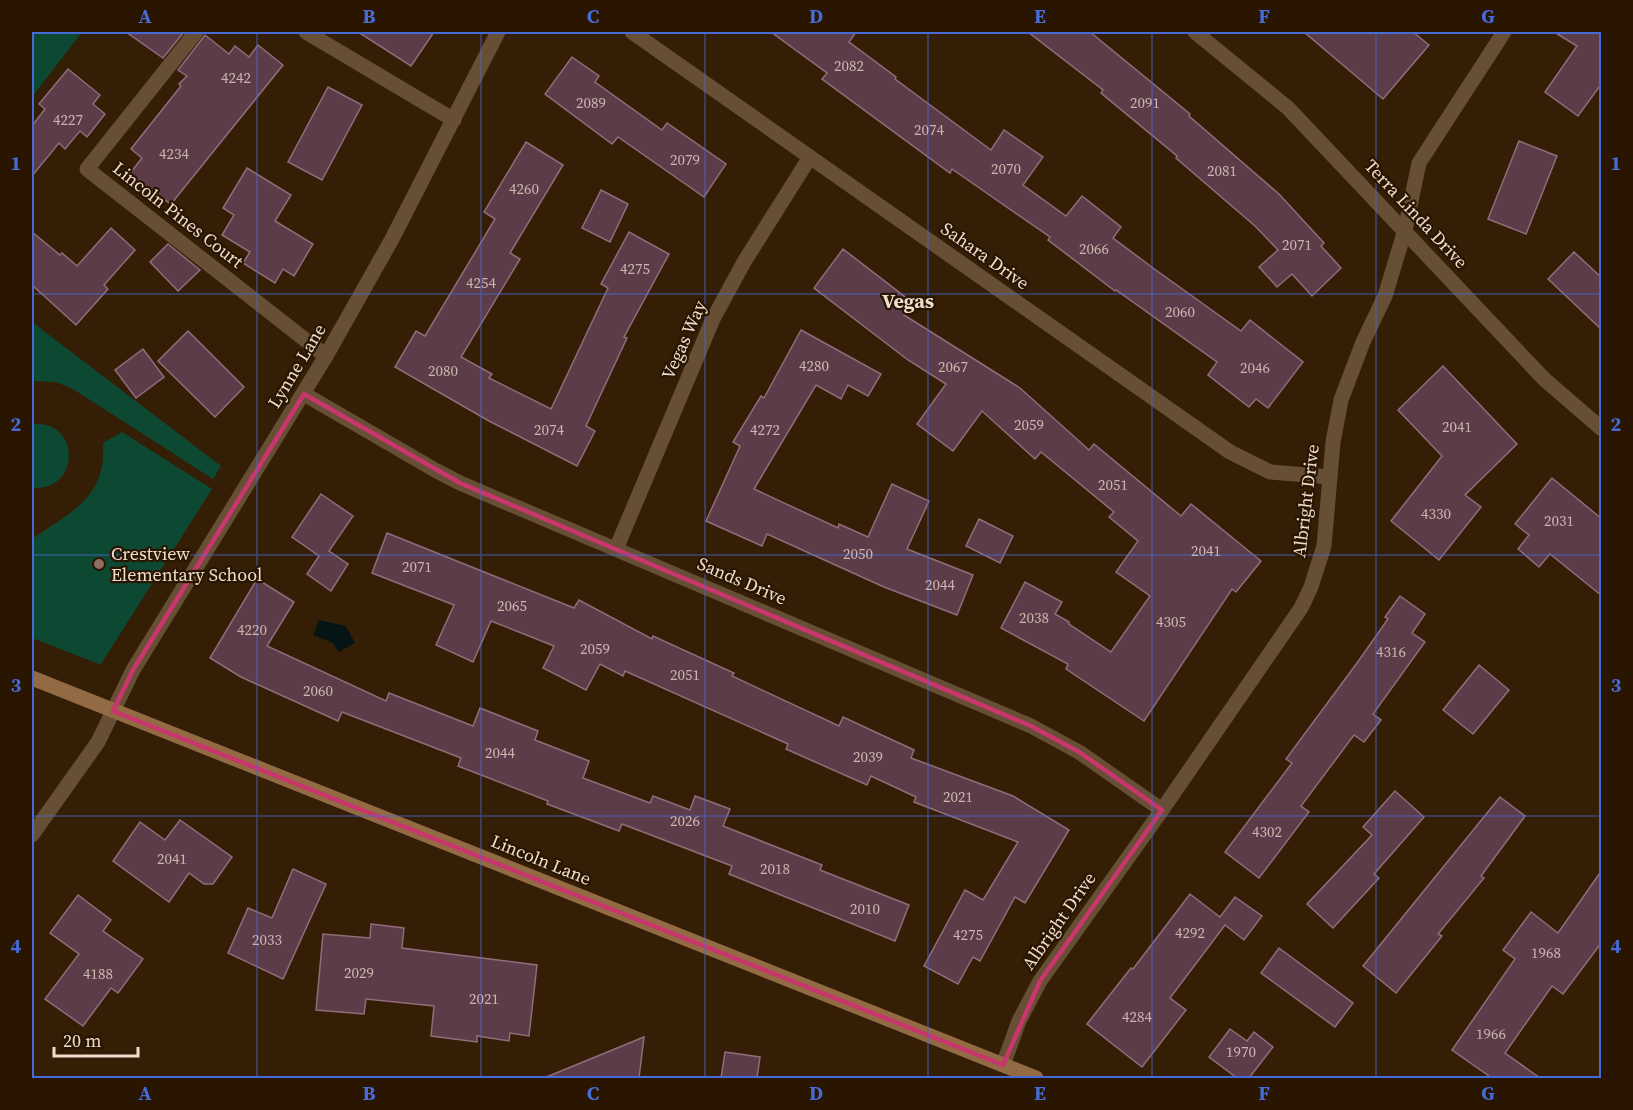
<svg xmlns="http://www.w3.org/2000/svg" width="1633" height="1110" viewBox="0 0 1633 1110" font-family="'Source Serif 4',serif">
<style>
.green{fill:#0d4932}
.water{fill:#051515}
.building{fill:#5d3c49;stroke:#916d7b;stroke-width:1.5}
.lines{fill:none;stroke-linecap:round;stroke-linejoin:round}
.street{stroke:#674f36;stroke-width:15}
.secondary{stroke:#926a44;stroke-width:15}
.marked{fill:none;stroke:#c8366d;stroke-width:4.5;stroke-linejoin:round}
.grid{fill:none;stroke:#476bd6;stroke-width:1.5;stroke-opacity:0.55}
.education-dot{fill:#8d6e63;stroke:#291500;stroke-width:2}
.labels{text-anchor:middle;stroke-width:4.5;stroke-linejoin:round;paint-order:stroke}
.number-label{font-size:15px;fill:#c9b6ae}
.street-label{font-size:18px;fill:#edded0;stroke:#291500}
.poi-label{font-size:18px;fill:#edded0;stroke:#291500;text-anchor:start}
.neighbourhood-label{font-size:20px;font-weight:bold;fill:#edded0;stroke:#291500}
.neatline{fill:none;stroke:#476bd6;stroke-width:2}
.grid-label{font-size:20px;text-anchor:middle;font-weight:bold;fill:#476bd6}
</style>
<rect width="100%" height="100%" fill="#341e06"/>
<g class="green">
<path d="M32,32h50l-50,65z"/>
<path d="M32,322l189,144 -8,13 -140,-90 -17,-7 -24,-1z"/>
<path d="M32,424c48,-5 50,67 0,64z"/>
<path d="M122,432l90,57 -111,175h-2l-67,-26v-99c39,-27 75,-42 71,-96z"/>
</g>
<path class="water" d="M319,620l27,6 9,17 -16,9 -6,-9 -20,-8z"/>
<g class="building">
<path d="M126,32h58l-21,26z"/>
<path d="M358,32h76l-23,34z"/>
<path d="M771,32h85l-7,10 47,35 -1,2 96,71 13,-20 39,27 -20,28 43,31 16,-20 39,31 -8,11 40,30 88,63 9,-11 53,42 -35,46 -12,-9 -7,8 -41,-32 9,-13 -101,-72 -1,1 -67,-51 2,-3 -98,-68 -2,4 -128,-94 5,-6z"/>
<path d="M1028,32h62l100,82 -1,2 90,78 45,49 -3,3 20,22 -29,28 -20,-22 -15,13 -18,-20 19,-17 -23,-24 -79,-68 1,-2 -76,-63 2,-3z"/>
<path d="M1304,32h109l16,13 -46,54z"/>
<path d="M1554,32h48v51l-24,33 -33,-24 32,-46z"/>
<path d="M205,35l24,19 6,-8 14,11 9,-12 25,20 -112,139 -44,-27 15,-19 -11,-9 50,-63 -2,-2 8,-8 -9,-6z"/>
<path d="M572,57l27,19 -4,6 67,48 5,-7 59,41 -22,33 -86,-60 -6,7 -67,-50z"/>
<path d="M68,69l32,26 -7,9 12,10 -18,23 -7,-6 -15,18 -6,-6 -27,33v-50l13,-17 -6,-5z"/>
<path d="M328,87l34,18 -40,75 -34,-18z"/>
<path d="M1519,141l38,15 -31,78 -38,-15z"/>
<path d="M526,142l37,23 -53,88 10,6 -59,98 31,17 -3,4 62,31 57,-121 -7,-4 28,-52 40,22 -45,83 3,1 -41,88 9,5 -18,35 -88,-45 -94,-54 21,-36 9,5 70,-117 -11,-7z"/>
<path d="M247,168l44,27 -16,26 38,23 -19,32 -11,-7 -8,14 -32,-20 7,-11 -28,-17 12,-20 -11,-7z"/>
<path d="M601,190l27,14 -18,38 -28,-14z"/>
<path d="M111,228l24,22 -31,35 4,4 -32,36 -44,-40v-53l28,23 2,-2 15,13z"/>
<path d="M168,244l32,26 -22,21 -28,-29z"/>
<path d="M843,249l70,54 -9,12 116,73 69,62 5,-6 87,72 10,-12 70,57 -25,31 -4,-3 -88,132 -78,-52 2,-5 -67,-36 24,-46 37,20 -7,12 14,8v2l42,28 39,-56 -34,-24 22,-31 -29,-24 5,-5 -73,-60 -6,7 -53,-48 -29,40 -36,-27 29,-40 -38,-24 -94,-72z"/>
<path d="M1574,252l28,26v52l-54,-51z"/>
<path d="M801,330l80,44 -13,22 -20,-11 -7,14 -25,-14 -62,104 84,39 1,-4 29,13 24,-53 37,17 -22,48 66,26 -16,40 -73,-28 -117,-53 -5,12 -56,-25 34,-75 -7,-4 28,-46 3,2z"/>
<path d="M188,331l56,56 -29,30 -57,-56z"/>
<path d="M143,349l21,28 -28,21 -21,-28z"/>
<path d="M1443,366l74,78 -52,51 16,12 -42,53 -48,-39 51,-65 -44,-46z"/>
<path d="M1552,478l50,41v77l-52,-42 -11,13 -21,-18 11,-14 -14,-11z"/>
<path d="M321,494l32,22 -24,35 19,13 -17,27 -24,-17 12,-18 -27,-19z"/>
<path d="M979,519l34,17 -13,27 -34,-17z"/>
<path d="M387,533l187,75 5,-8 73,39 1,-3 81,37 -2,3 107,50 4,-9 71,33 -3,8 102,38 56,34 -44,73 -10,-6 -35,64 -7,-4 -15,27 -34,-18 41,-76 18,10 35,-58 -104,-40 2,-5 -45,-21 -4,9 -81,-36 2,-5 -163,-73 -2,5 -23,-12 -14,26 -43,-22 11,-22 -63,-25 -18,41 -37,-17 18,-40 -82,-32z"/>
<path d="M257,579l37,23 -27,44 119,55 3,-8 84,33 7,-18 58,23 -3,9 54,21 -6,17 67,25 3,-7 37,14 5,-14 35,13 -7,17 99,39 -2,5 89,35 -14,36 -166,-67 3,-8 -110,-42 -3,7 -72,-27 1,-3 -90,-35 3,-8 -119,-46 -4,9 -97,-44 -31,-19z"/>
<path d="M1400,596l25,18 -13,19 13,9 -52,72 8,6 -17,22 -10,-7 -53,71 8,6 -50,66 -34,-26 67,-89 -6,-4 71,-96 31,-44 -3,-2z"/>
<path d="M1479,665l30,25 -36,44 -30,-24z"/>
<path d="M1395,791l29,26 -50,57 5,4 -46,50 -26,-24 65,-69 -9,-8z"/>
<path d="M1500,797l25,19 -44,60 3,2 -46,56 4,2 -46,57 -33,-27z"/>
<path d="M180,820l52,37 -19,27h-9l-15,-11 -20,29 -56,-41 27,-39 25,18z"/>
<path d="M293,869l33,15 -43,95 -55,-26 20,-45 24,10z"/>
<path d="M1602,870v72l-39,52 -11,-8 -47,67 35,25h-48l-40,-28 63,-91 -12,-9 28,-38 27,21z"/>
<path d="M1190,894l30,23 15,-20 27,19 -18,24 -19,-15 -55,73 16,12 -44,57 -55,-43 44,-56 2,1z"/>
<path d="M78,895l33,25 -8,11 40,28 -25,34 -7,-5 -28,38 -38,-27 34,-45 -29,-21z"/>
<path d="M371,924l33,4 -2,20 135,17 -8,71 -19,-3 -1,8 -32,-5v6l-46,-6 3,-30 -68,-7 -2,15 -48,-4 7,-76 47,4z"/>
<path d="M1279,948l74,55 -18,24 -74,-54z"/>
<path d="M1230,1029l17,12 7,-9 19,15 -24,31h-12l-28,-21z"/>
<path d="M644,1037l-5,41h-95z"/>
<path d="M725,1052l35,5 -3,21h-36z"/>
</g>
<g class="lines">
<g class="street">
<path d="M196,32l-109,137 239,187"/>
<path d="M306,32l148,88"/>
<path d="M632,32l598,420 40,20 60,5"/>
<path d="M1195,32l93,76 256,271 58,50"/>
<path d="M304,394l131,76 25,13 571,243 48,26 83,58"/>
<path d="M616,549l97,-230 31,-57 66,-105"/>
<path d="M32,835l66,-93 35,-72 193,-314 66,-117 106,-207"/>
<path d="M1003,1065l16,-44 21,-40 122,-171 139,-202 10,-21 13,-41 9,-104 8,-42 22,-58 22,-46 20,-66 14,-67 85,-131"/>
</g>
<path class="secondary" d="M32,678l1004,400"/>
</g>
<path class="marked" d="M304,394l156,89 571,243 48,26 83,58 -122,171 -37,84 -890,-354 20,-41z"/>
<path class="grid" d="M257,32v1046M481,32v1046M705,32v1046M928,32v1046M1152,32v1046M1376,32v1046M32,294h1570M32,555h1570M32,816h1570"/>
<circle class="education-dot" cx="99" cy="564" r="6"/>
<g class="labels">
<g class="number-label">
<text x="849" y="71">2082</text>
<text x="236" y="83">4242</text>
<text x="591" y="108">2089</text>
<text x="1145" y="108">2091</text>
<text x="68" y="125">4227</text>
<text x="929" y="135">2074</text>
<text x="174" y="159">4234</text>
<text x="685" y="165">2079</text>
<text x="1006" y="174">2070</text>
<text x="1222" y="176">2081</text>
<text x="524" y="194">4260</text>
<text x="1297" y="250">2071</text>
<text x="1094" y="254">2066</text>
<text x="635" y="274">4275</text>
<text x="481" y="288">4254</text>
<text x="1180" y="317">2060</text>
<text x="814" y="371">4280</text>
<text x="953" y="372">2067</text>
<text x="1255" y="373">2046</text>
<text x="443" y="376">2080</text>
<text x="1029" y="430">2059</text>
<text x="1457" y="432">2041</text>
<text x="549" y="435">2074</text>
<text x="765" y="435">4272</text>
<text x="1113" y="490">2051</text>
<text x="1436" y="519">4330</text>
<text x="1559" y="526">2031</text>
<text x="1206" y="556">2041</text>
<text x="858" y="559">2050</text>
<text x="417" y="572">2071</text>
<text x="940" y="590">2044</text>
<text x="512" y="611">2065</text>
<text x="1034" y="623">2038</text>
<text x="1171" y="627">4305</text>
<text x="252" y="635">4220</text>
<text x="595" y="654">2059</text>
<text x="1391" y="657">4316</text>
<text x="685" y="680">2051</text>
<text x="318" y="696">2060</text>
<text x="500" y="758">2044</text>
<text x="868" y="762">2039</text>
<text x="958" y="802">2021</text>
<text x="685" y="826">2026</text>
<text x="1267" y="837">4302</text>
<text x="172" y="864">2041</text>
<text x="775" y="874">2018</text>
<text x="865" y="914">2010</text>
<text x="1190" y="938">4292</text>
<text x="968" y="940">4275</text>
<text x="267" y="945">2033</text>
<text x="1546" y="958">1968</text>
<text x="359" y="978">2029</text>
<text x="98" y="979">4188</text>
<text x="484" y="1004">2021</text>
<text x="1137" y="1022">4284</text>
<text x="1491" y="1039">1966</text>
<text x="1241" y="1057">1970</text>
</g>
<g class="street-label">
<text transform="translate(1416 214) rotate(47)" y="6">Terra Linda Drive</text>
<text transform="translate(178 215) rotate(38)" y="6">Lincoln Pines Court</text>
<text transform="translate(985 256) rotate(35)" y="6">Sahara Drive</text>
<text transform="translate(684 340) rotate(-66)" y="6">Vegas Way</text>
<text transform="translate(297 366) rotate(-59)" y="6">Lynne Lane</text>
<text transform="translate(1306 501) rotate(-83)" y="6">Albright Drive</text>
<text transform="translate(742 581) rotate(23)" y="6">Sands Drive</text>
<text transform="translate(541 860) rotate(22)" y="6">Lincoln Lane</text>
<text transform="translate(1059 921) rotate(-55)" y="6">Albright Drive</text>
</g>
<g class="poi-label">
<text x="111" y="560">Crestview<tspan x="111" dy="21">Elementary School</tspan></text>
</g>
<g class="neighbourhood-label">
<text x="908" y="308">Vegas</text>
</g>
</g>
<rect width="1633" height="1110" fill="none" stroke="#291500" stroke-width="66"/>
<path d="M54 1047v9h84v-9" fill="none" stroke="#edded0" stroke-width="3"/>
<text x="63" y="1047" font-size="18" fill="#edded0" stroke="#291500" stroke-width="4.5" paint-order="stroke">20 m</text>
<rect x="33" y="33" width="1567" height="1044" class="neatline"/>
<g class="grid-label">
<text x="145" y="23">A</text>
<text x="369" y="23">B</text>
<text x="593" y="23">C</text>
<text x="816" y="23">D</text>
<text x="1040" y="23">E</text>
<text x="1264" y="23">F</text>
<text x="1488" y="23">G</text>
<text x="16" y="170">1</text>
<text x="1616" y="170">1</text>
<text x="16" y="431">2</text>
<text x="1616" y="431">2</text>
<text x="16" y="692">3</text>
<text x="1616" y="692">3</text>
<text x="16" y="953">4</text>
<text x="1616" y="953">4</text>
<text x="145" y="1100">A</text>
<text x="369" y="1100">B</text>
<text x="593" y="1100">C</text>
<text x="816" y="1100">D</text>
<text x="1040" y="1100">E</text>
<text x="1264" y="1100">F</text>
<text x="1488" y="1100">G</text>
</g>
</svg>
